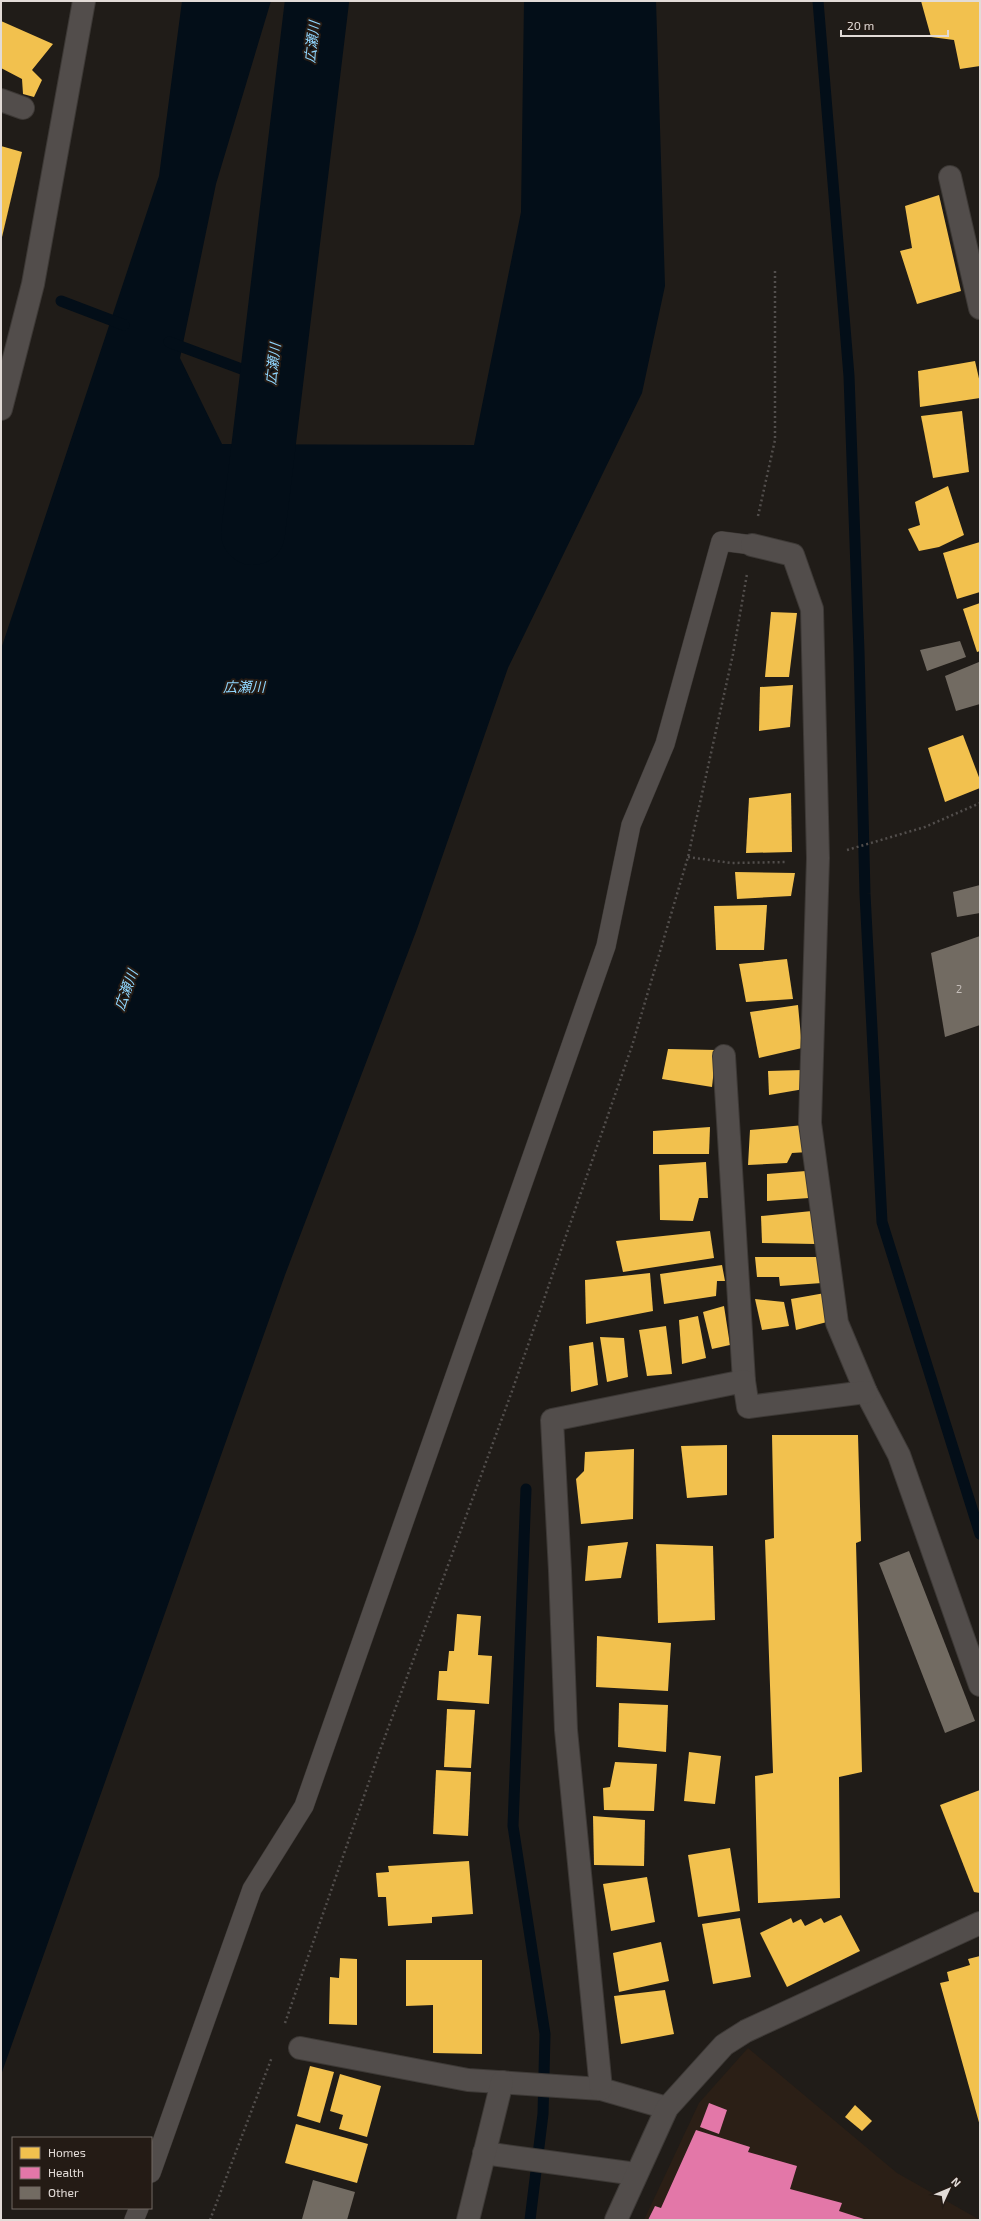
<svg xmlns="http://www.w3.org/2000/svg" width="981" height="2221" viewBox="0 0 981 2221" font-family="'Exo 2','Noto Sans JP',sans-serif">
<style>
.built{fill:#2b1f16}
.water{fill:#030e18}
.homes{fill:#f2c14e}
.health{fill:#e377a8}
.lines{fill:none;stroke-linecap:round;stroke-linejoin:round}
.stream{stroke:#030e18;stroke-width:11}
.river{stroke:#030e18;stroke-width:64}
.building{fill:#726b62}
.service-casing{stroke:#3d3936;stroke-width:20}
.pedestrian-casing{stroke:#3d3936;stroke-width:24}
.minor-casing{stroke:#3d3936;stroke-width:24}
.path{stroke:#524e4c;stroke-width:2.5;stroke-dasharray:2 3;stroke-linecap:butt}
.service{stroke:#524d4b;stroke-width:19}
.pedestrian{stroke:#524d4b;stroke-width:22}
.minor{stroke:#524d4b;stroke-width:22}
.labels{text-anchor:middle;stroke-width:4;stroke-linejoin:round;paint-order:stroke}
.number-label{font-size:11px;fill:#c6bfba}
.water-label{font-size:14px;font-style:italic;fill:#90d6fe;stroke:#241b15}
</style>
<rect width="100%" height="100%" fill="#201c18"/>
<path class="built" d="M748,2048l149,125 83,47h-336l55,-117z"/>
<path class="water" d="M182,1h89l-55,183 -36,174 42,86 252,1 47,-233 3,-211h132l9,285 -23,107 -134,275 -91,261 -132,346 -284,800v-1426l158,-473z"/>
<g class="homes">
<path d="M921,1h59v65l-20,3 -6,-29 -23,-3z"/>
<path d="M1,21l52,23 -21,26 10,10 -8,17 -11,-3 -1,-15 -21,-11z"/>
<path d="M1,146l21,6 -20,85h-1z"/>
<path d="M939,195l22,96 -44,13 -17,-53 12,-3 -7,-42z"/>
<path d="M975,361l5,22v15l-60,9 -2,-36z"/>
<path d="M962,411l7,61 -36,6 -12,-62z"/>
<path d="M948,486l16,49 -25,12 -20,4 -11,-22 12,-4 -5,-23z"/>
<path d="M980,542v50l-23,7 -14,-46z"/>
<path d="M980,603v48l-3,1 -14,-43z"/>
<path d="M771,612l26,1 -8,64h-24z"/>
<path d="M793,685l-3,42 -31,4 1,-44z"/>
<path d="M963,735l17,45v8l-35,14 -17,-54z"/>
<path d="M791,793l1,59 -46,1 3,-55z"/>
<path d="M735,872l60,1 -4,23 -54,3z"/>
<path d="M767,905l-3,45h-48l-2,-44z"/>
<path d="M787,959l6,40 -47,3 -7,-38z"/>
<path d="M798,1005l4,43 -43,10 -9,-46z"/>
<path d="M668,1049l48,1 -4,37 -50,-8z"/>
<path d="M803,1070l1,19 -35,6 -1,-24z"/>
<path d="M804,1125l4,27 -16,1 -5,10 -39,2 2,-35z"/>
<path d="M710,1127l-1,27h-56v-23z"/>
<path d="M706,1162l2,36h-9l-6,23 -33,-1 -1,-55z"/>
<path d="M806,1171l3,27 -42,3v-27z"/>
<path d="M812,1211l3,33 -53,-1 -1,-27z"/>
<path d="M710,1231l4,27 -91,14 -7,-31z"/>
<path d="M755,1257h68l-1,26 -42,3 -1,-9h-22z"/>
<path d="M722,1265l3,16h-8l-1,15 -52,8 -4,-30z"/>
<path d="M650,1273l3,38 -67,13 -1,-44z"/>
<path d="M825,1293l2,29 -31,8 -5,-31z"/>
<path d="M755,1299l29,3 5,24 -27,4z"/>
<path d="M724,1306l6,39 -18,4 -9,-37z"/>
<path d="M698,1316l8,42 -24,6 -3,-44z"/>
<path d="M666,1326l6,48 -25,2 -8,-46z"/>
<path d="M600,1337l24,1 4,39 -21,5z"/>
<path d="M593,1342l5,43 -27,7 -2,-46z"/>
<path d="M772,1435h86l3,106 -5,2 6,229 -23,5 1,121 -82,5 -3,-127 18,-3 -8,-233 9,-2z"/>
<path d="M727,1445v50l-40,3 -6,-52z"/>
<path d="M634,1449l-1,70 -52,5 -5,-45 8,-8 1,-19z"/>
<path d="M628,1542l-7,36 -36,3 3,-35z"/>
<path d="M656,1544l57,2 2,74 -57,3z"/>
<path d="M457,1614l24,2 -3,39 14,1 -3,48 -52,-4 2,-29h8l2,-20h5z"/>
<path d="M597,1636l74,7 -3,48 -72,-4z"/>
<path d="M619,1703l49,2 -2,47 -48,-5z"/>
<path d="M447,1709l28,1 -4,58 -27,-1z"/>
<path d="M689,1752l32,4 -6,48 -31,-3z"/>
<path d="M615,1762l42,2 -3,47 -50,-1 -1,-22 7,-1z"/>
<path d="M436,1770l35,2 -3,64 -35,-2z"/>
<path d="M980,1790v103l-6,-1 -34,-87z"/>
<path d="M593,1816l52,4 -1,46 -50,-1z"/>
<path d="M730,1848l10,63 -42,6 -10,-62z"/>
<path d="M469,1861l4,53 -41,3v6l-44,3 -2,-29h-8l-2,-24 13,-1 -1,-6z"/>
<path d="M647,1877l8,45 -44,9 -8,-47z"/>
<path d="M841,1915l19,36 -73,36 -27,-54 31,-15 2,5 8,-4 4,7 16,-8 3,5z"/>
<path d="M740,1918l11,59 -38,7 -11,-60z"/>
<path d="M661,1942l8,39 -50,11 -6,-39z"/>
<path d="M980,1956v170l-40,-143 9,-2 -2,-9 23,-7 -2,-6z"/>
<path d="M340,1958l17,1v66l-28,-1 1,-47 9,1z"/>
<path d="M406,1960h76v94l-49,-1v-48l-27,1z"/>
<path d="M665,1990l9,44 -53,10 -7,-48z"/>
<path d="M310,2066l24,6 -14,51 -23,-7z"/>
<path d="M340,2074l41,12 -14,51 -28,-8 4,-14 -13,-4z"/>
<path d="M855,2105l17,16 -10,10 -17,-14z"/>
<path d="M296,2124l72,20 -11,39 -72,-20z"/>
</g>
<g class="health">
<path d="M709,2103l18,7 -8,24 -19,-7z"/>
<path d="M696,2130l54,17 -2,5 49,14 -7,23 52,14 -3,8 28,9h-219l7,-14 6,2z"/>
</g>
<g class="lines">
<g class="stream">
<path d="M818,1l31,375 10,276 6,242 17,328 98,312"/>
<path d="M61,301l63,24"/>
<path d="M169,342l102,38"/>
<path d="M526,1489l-13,337 32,208 -2,80 -13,106"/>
</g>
<path class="river" d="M253,533l64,-532"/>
</g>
<g class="building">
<path d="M960,641l6,16 -39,14 -7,-21z"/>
<path d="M979,662l1,42 -24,7 -11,-35z"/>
<path d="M980,885v28l-23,4 -4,-25z"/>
<path d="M980,936v89l-35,12 -14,-84z"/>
<path d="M909,1551l66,170 -30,12 -66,-170z"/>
<path d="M313,2180l42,12 -8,28 -45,-1z"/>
</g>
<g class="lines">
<defs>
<g id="service">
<path d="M151,2173l101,-284 52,-83 302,-860 25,-121 34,-81 56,-203 31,4"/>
<path d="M134,2220l5,-12"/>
</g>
<path id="pedestrian" d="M1,409l32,-125 51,-283"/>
<g id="minor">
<path d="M1,100l22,8"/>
<path d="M950,177l30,131"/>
<path d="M752,545l41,10 19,54 6,249 -8,265 27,200 29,69 33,63 81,230"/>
<path d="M724,1056l20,325"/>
<path d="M300,2048l168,32 133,9 66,19"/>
<path d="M601,2089l-35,-359 -6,-159 -8,-151 192,-39 4,26 118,-15"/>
<path d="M484,2153l152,21"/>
<path d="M468,2220l34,-138"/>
<path d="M616,2220l51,-112 57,-63 22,-14 234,-108"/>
</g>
</defs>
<use href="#service" class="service-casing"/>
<use href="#pedestrian" class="pedestrian-casing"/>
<use href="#minor" class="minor-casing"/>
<g class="path">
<path d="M758,516l17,-76v-172"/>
<path d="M847,850l78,-23 55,-24"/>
<path d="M688,857l43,6 56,-1"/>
<path d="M285,2023l94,-270 132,-359 121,-348 56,-189 45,-203 14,-80"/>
<path d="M210,2220l62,-163"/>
</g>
<use href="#service" class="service"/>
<use href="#pedestrian" class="pedestrian"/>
<use href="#minor" class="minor"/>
</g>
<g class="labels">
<g class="number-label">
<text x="959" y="993">2</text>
</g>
<g class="water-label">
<text transform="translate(312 42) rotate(-83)" y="5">広瀬川</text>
<text transform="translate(273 364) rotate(-83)" y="5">広瀬川</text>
<text x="244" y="692">広瀬川</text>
<text transform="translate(126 990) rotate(-70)" y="5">広瀬川</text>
</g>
</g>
<rect width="981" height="2221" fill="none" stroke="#e2dbd7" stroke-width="4"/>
<rect x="12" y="2137" width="140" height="72" fill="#241b15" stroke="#706863"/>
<rect x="20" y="2147" width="20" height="12" fill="#f2c14e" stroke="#706863"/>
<text x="48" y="2157" font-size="12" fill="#e2dbd7">Homes</text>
<rect x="20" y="2167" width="20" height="12" fill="#e377a8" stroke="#706863"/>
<text x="48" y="2177" font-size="12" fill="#e2dbd7">Health</text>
<rect x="20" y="2187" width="20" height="12" fill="#726b62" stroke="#706863"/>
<text x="48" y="2197" font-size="12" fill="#e2dbd7">Other</text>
<g transform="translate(949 2189) rotate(46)" stroke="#241b15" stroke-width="3" paint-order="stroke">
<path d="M0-3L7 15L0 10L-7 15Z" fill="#e2dbd7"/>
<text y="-6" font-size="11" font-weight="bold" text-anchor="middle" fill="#e2dbd7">N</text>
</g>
<path d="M841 30v6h107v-6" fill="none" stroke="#e2dbd7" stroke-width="2"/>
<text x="847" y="30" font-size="12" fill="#e2dbd7" stroke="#241b15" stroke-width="3" paint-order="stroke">20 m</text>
</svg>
